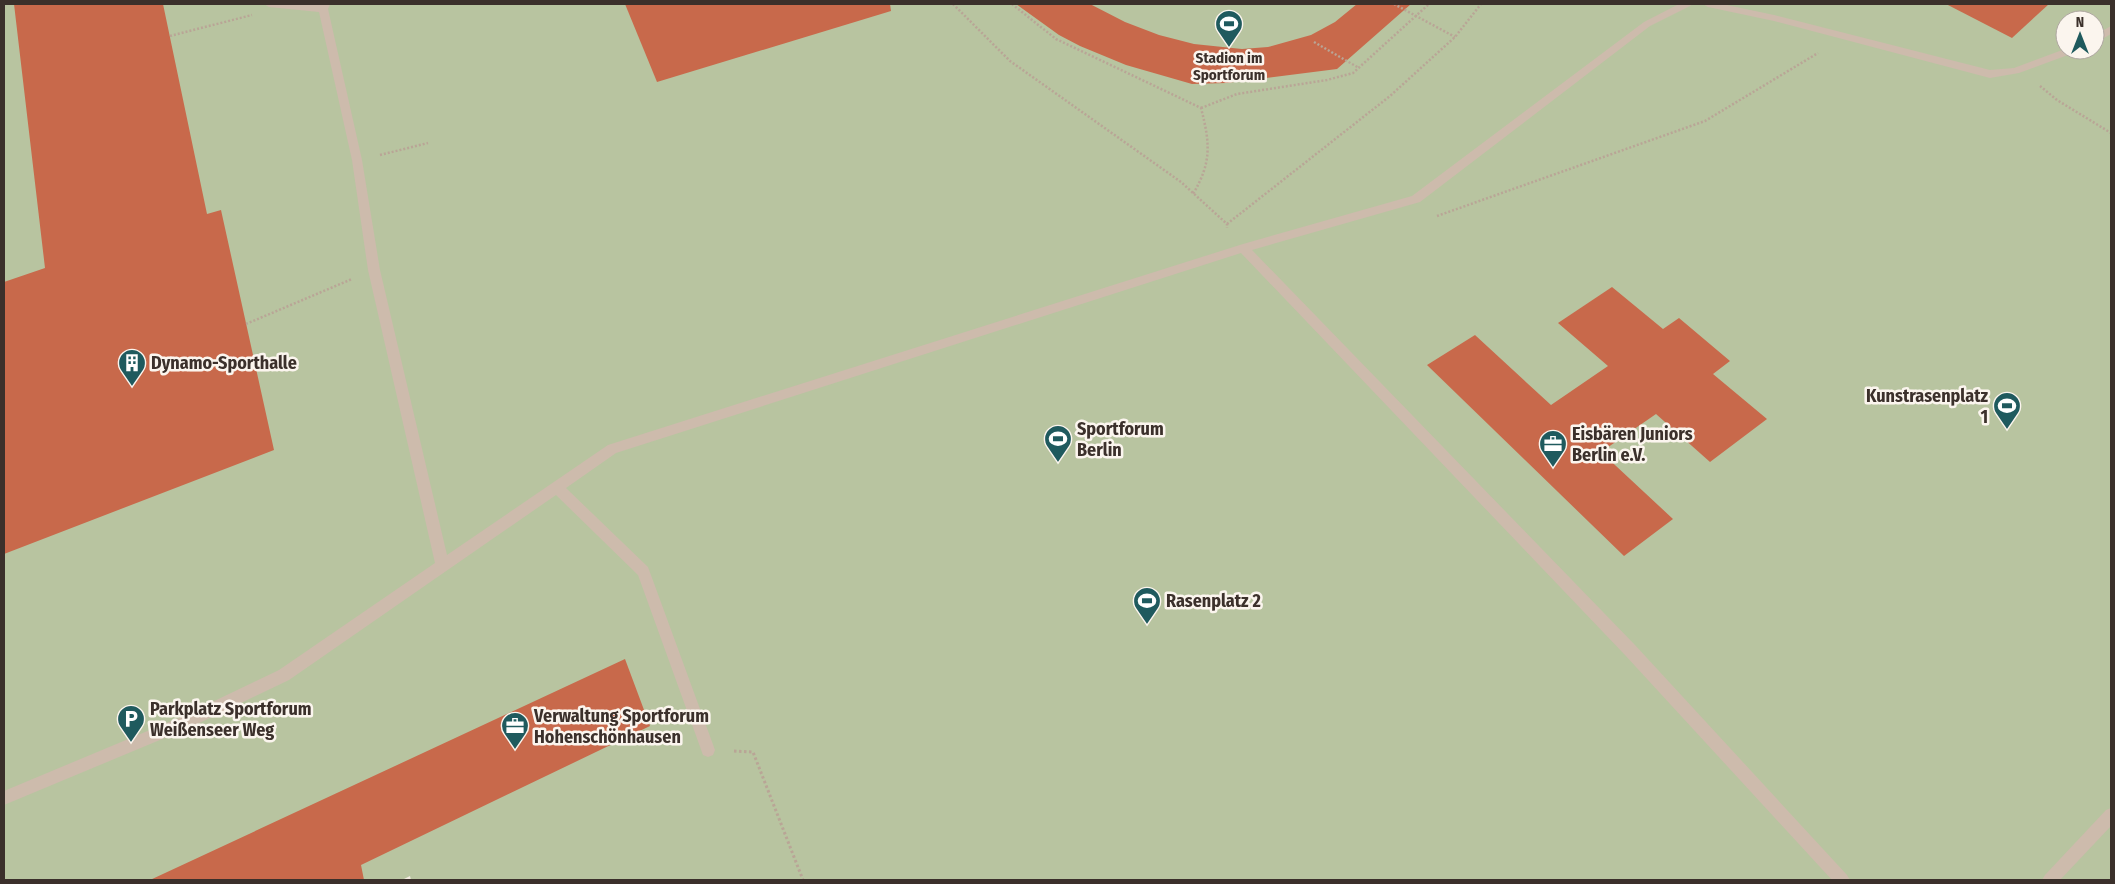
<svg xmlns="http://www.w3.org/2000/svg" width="2115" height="884" viewBox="0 0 2115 884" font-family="'Fira Sans Condensed',sans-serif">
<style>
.green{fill:#b8c4a0;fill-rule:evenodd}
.building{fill:#c8694b}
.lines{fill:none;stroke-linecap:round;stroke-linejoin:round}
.path-far1{stroke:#b9a596;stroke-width:2.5;stroke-dasharray:2 2;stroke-linecap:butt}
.path{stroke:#b9a596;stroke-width:3;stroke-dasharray:2.5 2.5;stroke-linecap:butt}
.service{fill:#cdbbac;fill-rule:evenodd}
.labels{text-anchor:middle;stroke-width:5;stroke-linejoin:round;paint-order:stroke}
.far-poi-label{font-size:15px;font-weight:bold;fill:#3b302b;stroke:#fbf5ee}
.poi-label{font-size:18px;font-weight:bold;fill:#3b302b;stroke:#fbf5ee;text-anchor:start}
</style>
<rect width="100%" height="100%" fill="#f4ebe1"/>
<path class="green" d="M4,4h2107v876h-1700l-1,-4 -8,4h-398zM2065,20h30v30h-30z"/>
<g class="building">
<path d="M14,4h149l44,210 14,-4 53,240 -270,104v-272l41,-14z"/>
<path d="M625,4h265l1,7 -234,71z"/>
<path d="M1016,4h74l35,18 34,13 35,9 48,5 26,-2 43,-12 24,-13 22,-18h54l-74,65 -111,14 -34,1 -66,-19 -46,-19 -21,-11z"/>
<path d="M1946,4h103l-37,34z"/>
<path d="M1612,287l51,42 16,-11 51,43 -17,13 54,45 -57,43 -54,-48 -55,38 72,67 -49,37 -197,-191 48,-30 76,70 57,-39 -50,-43z"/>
<path d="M625,659l25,67 -289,139 3,15h-214z"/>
</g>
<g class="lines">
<g class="path-far1">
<path d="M953,4l57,57 171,121 46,42v4"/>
<path d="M1012,4l44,35 145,69c9,35 11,54 -8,86"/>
<path d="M1394,4l61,33"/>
<path d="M170,36l82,-21"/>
<path d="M1314,42l45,26"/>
<path d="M2040,86l17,14 54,33"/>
<path d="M1201,108l36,-14 90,-14 26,-7 76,-69"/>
<path d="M380,155l48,-12"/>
<path d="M1437,216l268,-95 113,-68"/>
<path d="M1227,224l163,-128 65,-59 26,-33"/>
<path d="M246,324l106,-45"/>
</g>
<path class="path" d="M734,751l19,1 50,128"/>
<g class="service">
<path d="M264,4h66l-2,5 34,151 18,110 67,285 161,-110 635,-201 169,-48 232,-174 35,-18h13l-2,2 -40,20 -230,176 -168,48 383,395 212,230 3,5h-18l-207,-225 -384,-402 -625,200 -50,35 82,79 67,183 -2,5 -5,2 -5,-2 -65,-180 -82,-80 -267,185 -98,47 -187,78v-14l177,-74 98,-47 156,-107 -67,-293 -16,-110 -33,-148 -50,-5z"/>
<path d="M1703,4h19l52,11 216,55 24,-2 51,-19 12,1 -1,2 -57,21 -29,5 -216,-57 -66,-14z"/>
<path d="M2111,26v8l-16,9v-8z"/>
<path d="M2111,808v18l-51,54h-18l3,-5 61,-65z"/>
</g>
</g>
<defs>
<symbol id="stadium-pin" viewBox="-11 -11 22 30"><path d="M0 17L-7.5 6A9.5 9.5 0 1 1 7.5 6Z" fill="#1f5a5e" stroke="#fbf5ee"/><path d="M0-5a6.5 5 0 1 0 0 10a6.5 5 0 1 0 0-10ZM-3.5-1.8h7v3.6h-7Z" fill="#fff"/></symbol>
<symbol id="building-pin" viewBox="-11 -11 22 30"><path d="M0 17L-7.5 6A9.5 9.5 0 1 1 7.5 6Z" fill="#1f5a5e" stroke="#fbf5ee"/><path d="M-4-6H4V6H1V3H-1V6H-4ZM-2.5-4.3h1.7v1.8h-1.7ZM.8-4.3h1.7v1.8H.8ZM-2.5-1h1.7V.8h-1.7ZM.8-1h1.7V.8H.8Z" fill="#fff"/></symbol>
<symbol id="office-pin" viewBox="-11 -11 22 30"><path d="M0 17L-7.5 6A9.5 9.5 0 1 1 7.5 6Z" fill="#1f5a5e" stroke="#fbf5ee"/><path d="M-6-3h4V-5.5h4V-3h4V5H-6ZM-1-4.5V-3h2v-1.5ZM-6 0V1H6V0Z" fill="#fff"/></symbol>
<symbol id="parking-pin" viewBox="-11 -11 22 30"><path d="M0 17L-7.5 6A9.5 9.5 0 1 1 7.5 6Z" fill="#1f5a5e" stroke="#fbf5ee"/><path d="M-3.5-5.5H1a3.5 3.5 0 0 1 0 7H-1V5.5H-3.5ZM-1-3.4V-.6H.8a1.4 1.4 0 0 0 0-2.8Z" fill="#fff"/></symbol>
</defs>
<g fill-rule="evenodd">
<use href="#stadium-pin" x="1213" y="8" width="32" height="43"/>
<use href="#building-pin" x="116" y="347" width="32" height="43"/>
<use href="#stadium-pin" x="1991" y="390" width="32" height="43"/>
<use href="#stadium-pin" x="1042" y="423" width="32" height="43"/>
<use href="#office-pin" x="1537" y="428" width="32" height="43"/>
<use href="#stadium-pin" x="1131" y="585" width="32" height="43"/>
<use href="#parking-pin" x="115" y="703" width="32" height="43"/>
<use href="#office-pin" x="499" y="710" width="32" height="43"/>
</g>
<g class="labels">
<g class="far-poi-label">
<text x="1229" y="63">Stadion im<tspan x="1229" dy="17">Sportforum</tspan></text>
</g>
<g class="poi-label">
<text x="151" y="369">Dynamo-Sporthalle</text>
<text x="1988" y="402" text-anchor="end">Kunstrasenplatz<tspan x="1988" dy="21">1</tspan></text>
<text x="1077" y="435">Sportforum<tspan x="1077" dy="21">Berlin</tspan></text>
<text x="1572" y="440">Eisbären Juniors<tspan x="1572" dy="21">Berlin e.V.</tspan></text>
<text x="1166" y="607">Rasenplatz 2</text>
<text x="150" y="715">Parkplatz Sportforum<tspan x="150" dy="21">Weißenseer Weg</tspan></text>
<text x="534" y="722">Verwaltung Sportforum<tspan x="534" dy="21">Hohenschönhausen</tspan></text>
</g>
</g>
<rect width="2115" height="884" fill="none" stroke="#3b302b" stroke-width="10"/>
<g transform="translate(2080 35)"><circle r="24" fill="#fbf5ee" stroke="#aea6a0"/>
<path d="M0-4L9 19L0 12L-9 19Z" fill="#1f5a5e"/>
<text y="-8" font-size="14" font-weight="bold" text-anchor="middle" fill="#3b302b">N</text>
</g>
</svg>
